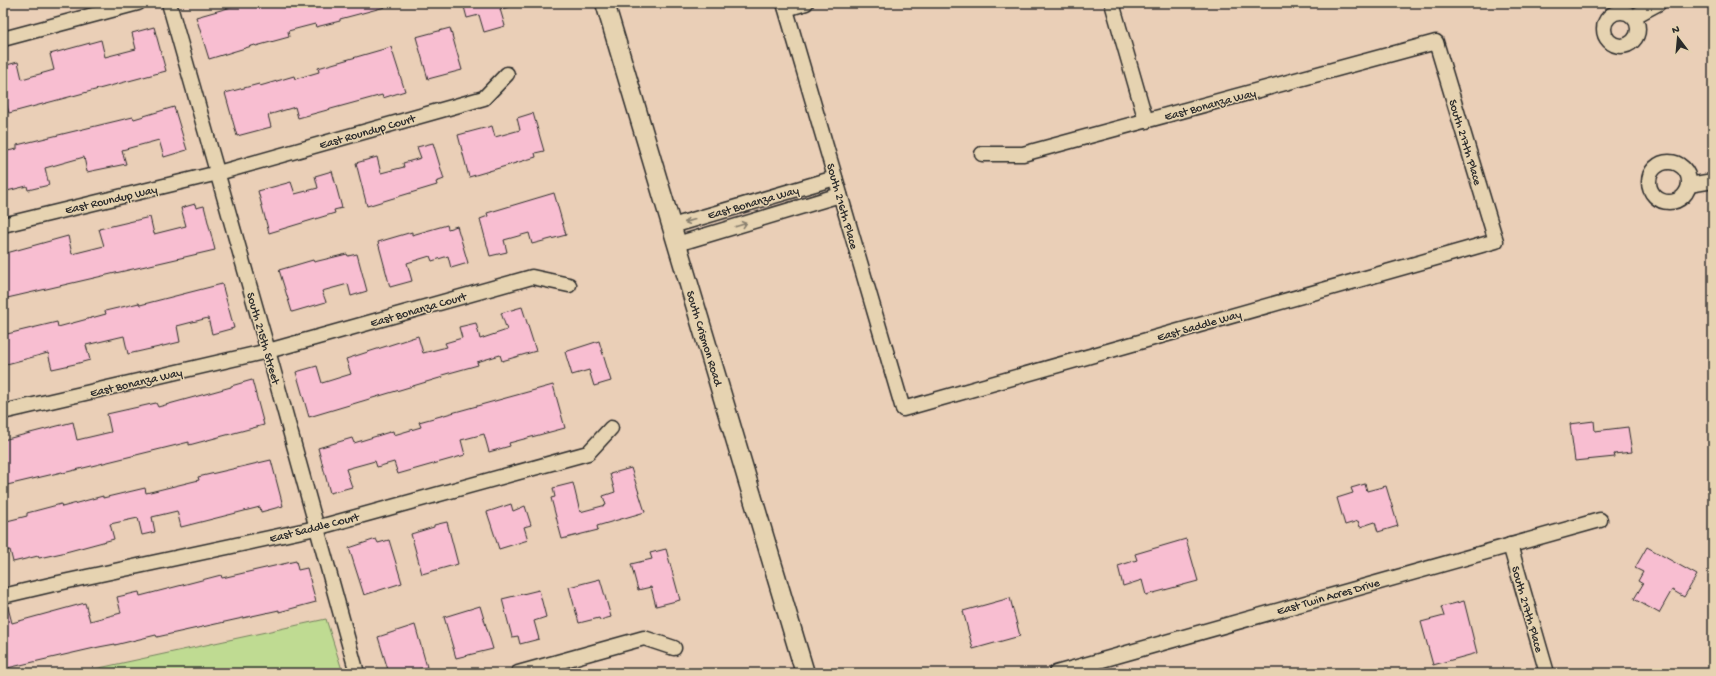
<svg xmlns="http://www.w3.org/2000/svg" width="1716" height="676" viewBox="0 0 1716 676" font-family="'Gochi Hand',sans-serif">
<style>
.green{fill:#bfdb92;stroke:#75835e}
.building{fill:#f8bed1;stroke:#2b2b2b}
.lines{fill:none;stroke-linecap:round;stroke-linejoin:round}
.minor-casing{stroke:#2b2b2b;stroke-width:17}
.tertiary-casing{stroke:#2b2b2b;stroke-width:21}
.minor{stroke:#e6d3b1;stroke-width:14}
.tertiary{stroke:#e6d3b1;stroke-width:18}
.oneway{stroke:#887f6e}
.labels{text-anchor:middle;stroke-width:3;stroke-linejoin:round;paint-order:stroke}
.street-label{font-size:12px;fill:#2b2b2b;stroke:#e6d3b1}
</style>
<rect width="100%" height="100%" fill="#eacfb7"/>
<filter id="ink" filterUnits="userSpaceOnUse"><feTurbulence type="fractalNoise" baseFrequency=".025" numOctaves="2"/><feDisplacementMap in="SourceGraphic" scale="8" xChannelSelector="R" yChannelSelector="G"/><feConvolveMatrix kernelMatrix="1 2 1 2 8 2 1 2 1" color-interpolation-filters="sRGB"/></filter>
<g filter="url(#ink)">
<path class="green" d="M326,619l17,54h-267z"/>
<g class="building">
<path d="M246,3h138l1,4 -45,12v2l-24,6 -1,-3 -27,7 1,6 -33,9 -1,-1 -46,14 -13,-42z"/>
<path d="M463,3h46v4l-9,2 5,17 -21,6 -5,-17 -12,3z"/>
<path d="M154,27l12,44 -157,42 -6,-22v-25l15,-4 4,17 32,-9 -4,-16 51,-14 4,17 31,-8 -4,-16z"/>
<path d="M450,28l12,42 -34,9 -12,-42z"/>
<path d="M391,47l14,44 -22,7 -1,-3 -84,23 -3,-11 -27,8 3,12 -34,9 -12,-43 34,-9 1,2 34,-10 1,3 24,-7 -1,-4z"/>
<path d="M174,107l13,43 -23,7 -5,-17 -37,10 4,14 -39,8 -3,-15 -39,11 4,17 -21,5 -1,-4 -24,6v-40l14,-3v-4l116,-28 1,2z"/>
<path d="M533,113l11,38 -9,2 1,4 -67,20 -11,-42 34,-9 3,11 25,-7 -3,-12z"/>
<path d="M433,143l11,36 -8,3 1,3 -70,21 -11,-43 21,-6 4,16 23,-6 -1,-4 18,-5 -4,-11z"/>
<path d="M332,171l10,37 -8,2 1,3 -66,20 -11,-42 33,-9 4,12 23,-6 -3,-12z"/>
<path d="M554,193l12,42 -34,9 -3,-11 -25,7 3,12 -17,4 -10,-37 8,-3 -1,-3z"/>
<path d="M195,204l1,4 8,-2 11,44 -212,49v-45l65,-18 4,18 32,-8 -5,-17 51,-12 4,17 32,-8 -5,-18z"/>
<path d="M447,225l1,4 9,-3 11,37 -17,5 -3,-12 -16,5 -2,-5 -23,7 5,18 -22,6 -12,-45 34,-10v3z"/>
<path d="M347,254l1,2 9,-2 10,37 -16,5 -3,-12 -26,7 4,11 -34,10 -13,-42 34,-10 1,2z"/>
<path d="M222,284l12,44 -22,6 -4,-16 -31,8 3,16 -21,5 -31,7 -4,-18 -38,9 4,15 -15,4 -23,5 -4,-16 -45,12v-30l54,-13 1,5 48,-13 -1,-3 34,-8 1,2z"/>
<path d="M522,307l14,44 -34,10 -2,-6 -23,7 1,3 -36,10 1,2 -134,40 -13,-45 21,-6 5,17 29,-9 -5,-15 72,-23 5,17 24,-6 -2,-4 17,-5 -3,-11 17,-4 4,16 27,-9 -6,-17z"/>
<path d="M599,341l12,40 -17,5 -5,-16 -17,5 -7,-23z"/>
<path d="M252,380l12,45 -75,20v-3l-126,31 -1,-1 -59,14v-46l70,-18 4,18 34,-8 -4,-18 49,-11 2,4 73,-20v-1z"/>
<path d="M553,385l12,43 -56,15 1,3 -21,6 -5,-18 -23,6 4,15 -67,19 -4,-12 -17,5 -2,-6 -29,8 6,18 -22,6 -12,-45 34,-10 2,5 39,-12 1,4 27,-8 -2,-5z"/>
<path d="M1594,421l1,10 33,-4 4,25 -18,2 1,3 -40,4 -5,-37z"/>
<path d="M271,460l12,46 -22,6 -1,-5 -79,20 -4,-16 -25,6 3,15 -13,3 -4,-17 -28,6 4,15 -52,14 -23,5 -1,-2 -25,6 -3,-12 -7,2v-30l24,-6v-3l34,-9 1,3 41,-11v2l42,-10 1,5 53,-13 -1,-3z"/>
<path d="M631,468l14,44 -48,14 1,4 -36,9 -11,-41 4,-1 -2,-9 20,-5 7,29 26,-7 -3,-9 12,-4 -5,-18z"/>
<path d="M1365,484l2,7 19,-5 12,40 -20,6 -3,-10 -15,5 -2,-6 -13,4 -8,-27 16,-5 -2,-5z"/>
<path d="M511,504l2,7 12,-5 6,19 -7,2 4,13 -29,9 -12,-37z"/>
<path d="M447,522l11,42 -36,10 -11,-40 23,-7v-2z"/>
<path d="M376,539l2,4 11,-3 13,43 -38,12 -15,-47z"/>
<path d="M1186,539l12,42 -52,14 -4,-15 -19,6 -5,-20 19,-6 -2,-6z"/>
<path d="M1647,547l50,28 -13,22 -12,-7 -13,23 -25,-14 9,-15 -5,-3 5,-9 -8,-4z"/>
<path d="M666,549l14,51 -24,6 -5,-19 -13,3 -7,-26 21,-5 -2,-6z"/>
<path d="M296,561l2,9 9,-2 9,34 -37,10v-2l-122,27 -1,-2 -41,10v-1l-16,3 -96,22v-65h4l5,19 73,-20 5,18 31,-8 -4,-16 22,-5 1,4 81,-21 1,3z"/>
<path d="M600,579l11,38 -11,3 -1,-2 -20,5 -10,-36z"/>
<path d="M539,590l7,27 -12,4 5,18 -19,5 -2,-8 -6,1 -10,-38z"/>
<path d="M1010,598l10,38 -47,13 -10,-38z"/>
<path d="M1464,601l13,52 -44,12 -12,-43 23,-6 -3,-9z"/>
<path d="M480,606l13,43 -37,9 -12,-41z"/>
<path d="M415,625l12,42 -15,4 -1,-1 -11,3h-11l-11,-36z"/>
</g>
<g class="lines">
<defs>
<g id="minor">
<path d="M169,3l99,348 89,322"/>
<path d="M784,3l119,406 593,-168 -60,-199 -413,112h-41"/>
<path d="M1112,3l34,118"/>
<path d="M786,9l20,-6"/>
<circle cx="1621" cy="29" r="17"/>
<path d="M1633,17l26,-14"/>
<path d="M3,39l135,-36"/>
<circle cx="1669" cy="182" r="20"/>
<path d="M1689,185l24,-4"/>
<path d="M3,225l215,-52 266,-75 23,-24"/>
<path d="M672,226l163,-48"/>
<path d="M677,244l163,-49"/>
<path d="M3,412l265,-61 264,-74 37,8"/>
<path d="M1510,545l37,128"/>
<path d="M3,596l51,-12 262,-56 272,-75 23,-25"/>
<path d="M518,673l126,-35 30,10"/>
<path d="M1056,673l544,-153"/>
</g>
<path id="tertiary" d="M605,3l200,670"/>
</defs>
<use href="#minor" class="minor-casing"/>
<use href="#tertiary" class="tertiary-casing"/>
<use href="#minor" class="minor"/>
<use href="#tertiary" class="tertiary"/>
</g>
<defs><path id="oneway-shaft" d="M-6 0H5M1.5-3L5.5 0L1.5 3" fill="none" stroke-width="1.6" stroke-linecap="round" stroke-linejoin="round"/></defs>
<g class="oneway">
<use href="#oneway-shaft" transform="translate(690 221) rotate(164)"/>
<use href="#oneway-shaft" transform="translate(741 225) rotate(-17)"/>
</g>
</g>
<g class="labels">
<g class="street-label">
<text transform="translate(1210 104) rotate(-15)" y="4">East Bonanza Way</text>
<text transform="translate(367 131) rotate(-16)" y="4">East Roundup Court</text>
<text transform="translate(1466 142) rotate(73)" y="4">South 217th Place</text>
<text transform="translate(111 199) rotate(-13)" y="4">East Roundup Way</text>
<text transform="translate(753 202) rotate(-16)" y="4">East Bonanza Way</text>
<text transform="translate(843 206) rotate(74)" y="4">South 216th Place</text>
<text transform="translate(418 309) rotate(-16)" y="4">East Bonanza Court</text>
<text transform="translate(1199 325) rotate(-16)" y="4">East Saddle Way</text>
<text transform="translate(264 338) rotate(74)" y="4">South 215th Street</text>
<text transform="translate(705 338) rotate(73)" y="4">South Crismon Road</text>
<text transform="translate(136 382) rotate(-13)" y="4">East Bonanza Way</text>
<text transform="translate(314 527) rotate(-14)" y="4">East Saddle Court</text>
<text transform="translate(1328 596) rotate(-16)" y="4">East Twin Acres Drive</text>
<text transform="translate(1528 609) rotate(74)" y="4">South 217th Place</text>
</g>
</g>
<rect width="1716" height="676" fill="none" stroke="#e6d3b1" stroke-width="16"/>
<rect x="8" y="8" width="1700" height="660" fill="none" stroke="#2b2b2b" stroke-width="1.5" filter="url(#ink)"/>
<g transform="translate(1678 38) rotate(344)" stroke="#e6d3b1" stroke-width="3" paint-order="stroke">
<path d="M0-3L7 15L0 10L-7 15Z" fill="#2b2b2b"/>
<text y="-6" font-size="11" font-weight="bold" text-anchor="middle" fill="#2b2b2b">N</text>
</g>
</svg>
